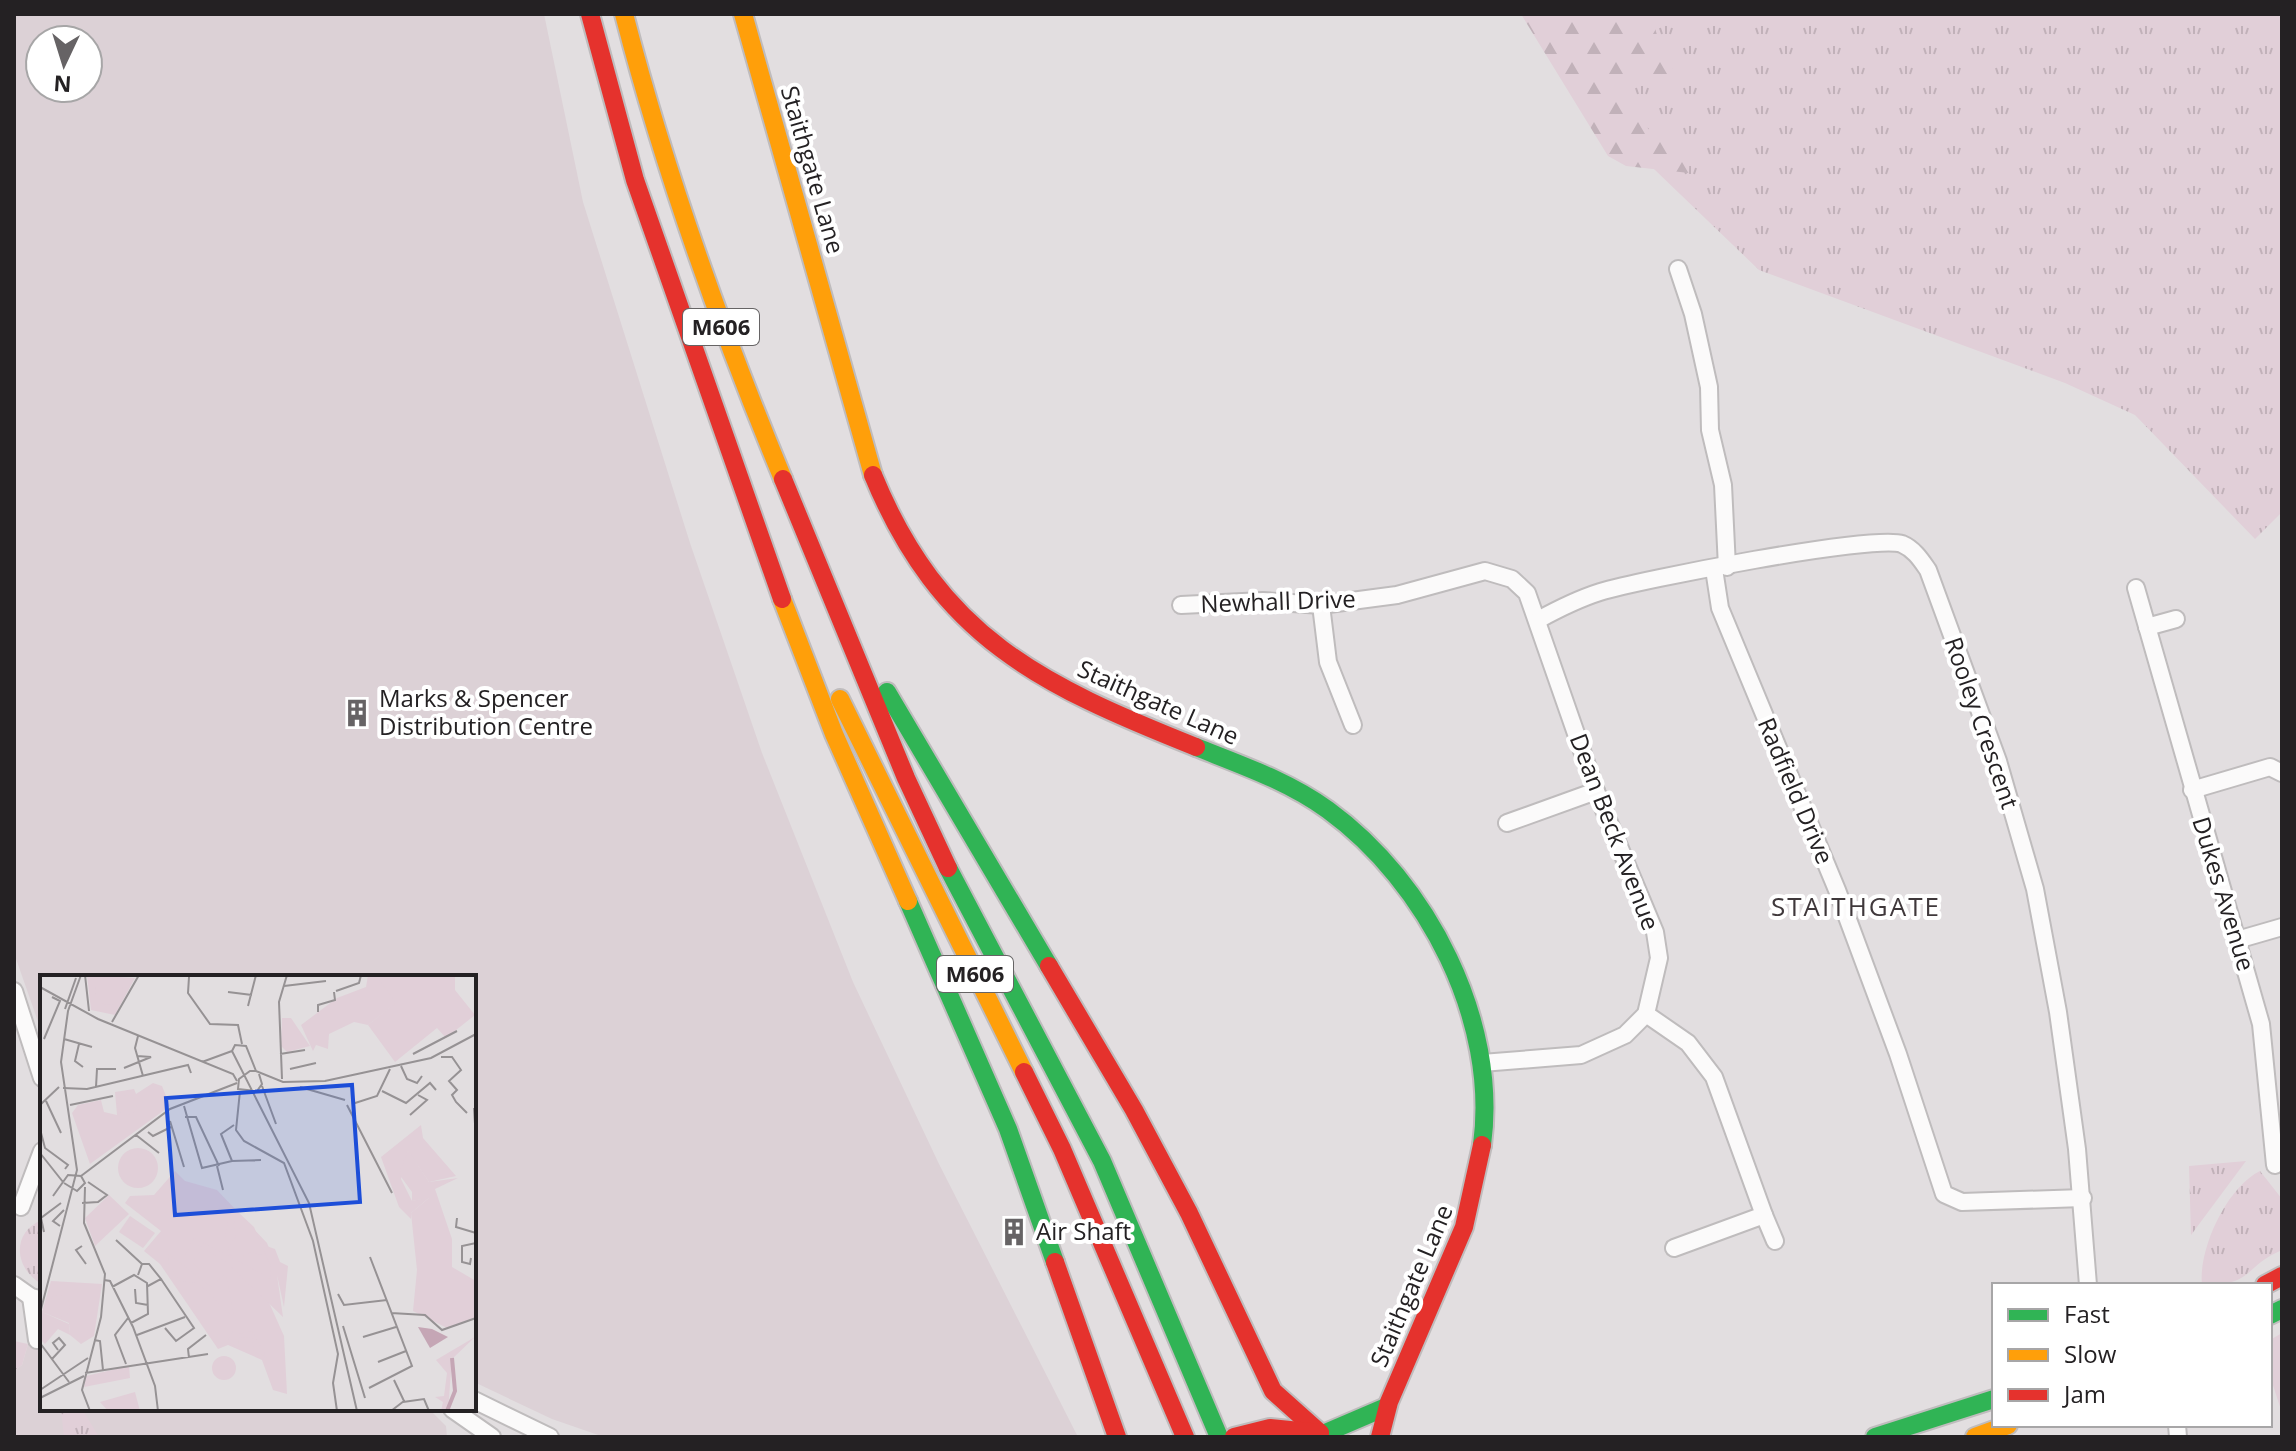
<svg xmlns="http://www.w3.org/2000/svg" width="2296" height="1451" viewBox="0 0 2296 1451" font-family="'Open Sans',sans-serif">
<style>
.built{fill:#dcd1d6;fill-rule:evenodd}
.grass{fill:url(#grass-tufts)}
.forest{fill:url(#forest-firs)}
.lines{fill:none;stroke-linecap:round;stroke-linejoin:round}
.street-casing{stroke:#bfbcbd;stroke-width:20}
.fast-casing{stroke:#bfbcbd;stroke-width:22}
.slow-casing{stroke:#bfbcbd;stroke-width:22}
.jam-casing{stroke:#bfbcbd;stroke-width:22}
.street{stroke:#fbfafa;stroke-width:16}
.fast{stroke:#30b455;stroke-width:18}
.slow{stroke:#ff9f0a;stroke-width:18}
.jam{stroke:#e5322d;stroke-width:18}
.labels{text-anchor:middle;stroke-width:8;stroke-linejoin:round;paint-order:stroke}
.shield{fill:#fff;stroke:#666465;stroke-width:2}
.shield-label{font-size:22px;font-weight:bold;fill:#242123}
.street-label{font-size:24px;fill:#242123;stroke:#fff}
.poi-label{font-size:24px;fill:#242123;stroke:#fff;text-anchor:start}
.neighbourhood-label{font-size:26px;letter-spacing:2px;fill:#3f383b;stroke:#fff}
.inset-river{fill:none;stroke:#c5a6b5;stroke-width:4}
.inset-road{fill:none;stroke:#969294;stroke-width:2}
.view{fill:#1d4ed8;fill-opacity:0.15;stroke:#1d4ed8;stroke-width:4}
.inset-edge{fill:none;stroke:#242123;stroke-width:4}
</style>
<defs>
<pattern id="grass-tufts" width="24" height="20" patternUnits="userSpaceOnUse" patternTransform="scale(2)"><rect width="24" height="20" fill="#e1cfd8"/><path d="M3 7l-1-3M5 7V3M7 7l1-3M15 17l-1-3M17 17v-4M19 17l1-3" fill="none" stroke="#c1b1b9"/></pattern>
<pattern id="forest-firs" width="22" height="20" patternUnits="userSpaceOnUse" patternTransform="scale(2)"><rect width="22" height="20" fill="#e1cfd8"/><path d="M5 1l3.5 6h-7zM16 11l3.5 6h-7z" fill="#c1b1b9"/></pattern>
</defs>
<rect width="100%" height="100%" fill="#e2dee0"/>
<g class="built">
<path d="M14,14h530l39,188 107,341 72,210 91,229 86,182 139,273h-474l-52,-18 -78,-37v-405h-432v56l-28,-80zM40,40h48v48h-48z"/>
<path d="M28,1344l14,2v63h387l17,17 1,11h-433v-66l8,-6z"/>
</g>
<g class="grass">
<path d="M1542,14h740v498l-27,27 -120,-124 -70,-32 -306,-113 -130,-125z"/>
<path d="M2246,1161l-55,74 -2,-69z"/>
<path d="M2260,1171l22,28v51c-40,17 -26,35 -80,35 -4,-36 25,-98 58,-114z"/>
<path d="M42,1220v64c-27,-14 -32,-51 0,-64z"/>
<path d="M2282,1333v80l-12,-37v-36z"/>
<path d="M14,1341l14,3 -6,21 -8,6z"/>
<path d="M61,1409h21l17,28h-35z"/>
</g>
<path class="forest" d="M1521,14h130l8,28 18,34 -50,-4 -15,10 38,49 40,6 -1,36 -63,-7 -18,-10z"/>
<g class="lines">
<defs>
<g id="street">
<path d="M1678,269l15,45 16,73 1,43 13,55 4,82"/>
<path d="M1714,569l6,39 117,282 61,164 46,140 18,8 121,-4"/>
<path d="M2136,588l125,436 14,141"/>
<path d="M1181,605l82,-4 58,4 76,-10 88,-24 27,8 15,14 69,198 59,141 4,26 -13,56 -21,21 -44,20 -99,8"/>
<path d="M1321,605l7,57 25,63"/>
<path d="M1538,620c20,-11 40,-21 62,-28 39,-12 274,-58 302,-48 12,5 19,16 26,26l70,191 37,128 23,123 19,137 11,136"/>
<path d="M2147,627l29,-8"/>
<path d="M2192,790l78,-23 12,6"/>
<path d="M1507,823l89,-32"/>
<path d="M2237,940l45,-13"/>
<path d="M14,991l28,87"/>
<path d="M1646,1014l42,29 26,34 50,138"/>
<path d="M21,1207l21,-56"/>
<path d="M1674,1248l90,-33 11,26"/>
<path d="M14,1285l17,12 9,2"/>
<path d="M31,1297l6,43"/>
<path d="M474,1400l76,37"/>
<path d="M452,1409l40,28"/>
<path d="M2177,1425l1,12"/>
</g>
<g id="fast">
<path d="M887,692l162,274"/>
<path d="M1196,747c45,18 92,34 132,63 99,72 171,211 154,335"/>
<path d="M948,868l154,293 117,276"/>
<path d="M908,901l100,228 47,133"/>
<path d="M2270,1315l12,-6"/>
<path d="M1323,1434l63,-27"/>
<path d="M1875,1437l119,-38"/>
</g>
<g id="slow">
<path d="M624,14c41,159 96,313 159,465"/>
<path d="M743,14l130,461"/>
<path d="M782,599l52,135 74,167"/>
<path d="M840,699l184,373"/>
<path d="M1975,1437l33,-12"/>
</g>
<g id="jam">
<path d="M590,14l45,166 147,419"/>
<path d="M873,475c67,163 168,210 323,272"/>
<path d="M783,479l123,299 42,90"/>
<path d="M1049,966l85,144 55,103 84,178 47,42"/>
<path d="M1024,1072l38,77 123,288"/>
<path d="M1055,1262l62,175"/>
<path d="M2265,1285l17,-9"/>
<path d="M1234,1437l36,-9 50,5"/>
<path d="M1380,1437l9,-35 75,-175 18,-82"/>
</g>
</defs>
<use href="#street" class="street-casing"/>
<use href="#fast" class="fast-casing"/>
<use href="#slow" class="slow-casing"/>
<use href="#jam" class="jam-casing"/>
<use href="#street" class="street"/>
<use href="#fast" class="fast"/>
<use href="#slow" class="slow"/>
<use href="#jam" class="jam"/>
</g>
<defs>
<symbol id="building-bare" viewBox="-9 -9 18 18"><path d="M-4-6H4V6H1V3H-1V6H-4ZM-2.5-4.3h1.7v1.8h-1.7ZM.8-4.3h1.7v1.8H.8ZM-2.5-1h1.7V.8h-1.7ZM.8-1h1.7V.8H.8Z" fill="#666365" stroke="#fff" stroke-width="2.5" paint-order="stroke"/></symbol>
</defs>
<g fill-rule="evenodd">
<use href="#building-bare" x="337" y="693" width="40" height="40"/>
<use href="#building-bare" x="994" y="1212" width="40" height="40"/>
</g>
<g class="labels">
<g class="shield">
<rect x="683" y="309" width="76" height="36" rx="6"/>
<rect x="937" y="956" width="76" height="36" rx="6"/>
</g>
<g class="shield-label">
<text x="721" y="335">M606</text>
<text x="975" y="982">M606</text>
</g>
<g class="street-label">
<text transform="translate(812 170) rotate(74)" y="8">Staithgate Lane</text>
<text transform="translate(1278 602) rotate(-2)" y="8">Newhall Drive</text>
<text transform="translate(1158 703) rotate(24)" y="8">Staithgate Lane</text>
<text transform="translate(1981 723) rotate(71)" y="8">Rooley Crescent</text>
<text transform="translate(1795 791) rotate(67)" y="8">Radfield Drive</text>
<text transform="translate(1614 832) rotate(69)" y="8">Dean Beck Avenue</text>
<text transform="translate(2223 894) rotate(73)" y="8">Dukes Avenue</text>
<text transform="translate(1412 1286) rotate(-67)" y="8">Staithgate Lane</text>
</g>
<g class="poi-label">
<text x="379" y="707">Marks &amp; Spencer<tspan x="379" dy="28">Distribution Centre</tspan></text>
<text x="1036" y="1240">Air Shaft</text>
</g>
<g class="neighbourhood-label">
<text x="1856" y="916">STAITHGATE</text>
</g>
</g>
<g transform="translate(40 975)">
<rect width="436" height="436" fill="#e2dee0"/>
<path d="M242,43h9l19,28 -23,6 -6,-6zM113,108l9,3 8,20 -80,58 -18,-51 6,-8 23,-5 3,12 13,3 -2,-23 19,-3 2,5zM381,150l2,13 33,38 -27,6 -21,-31 -7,28 11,22 18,-4 -19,16v6l-12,-12 -18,-50zM135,196l10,10 32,9 50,53 9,23 -6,14 -44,-20 41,38 17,38 3,58 -14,-4 -11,-30 -34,-15 -10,4 -58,-85 -16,-13 17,-20 -36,-28 5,-7 24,-1zM69,220l20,19 -34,32 -10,-28z" fill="#e1cfd8"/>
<path d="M368,175l21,32 29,-4 -23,11 17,50v28l24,14v36l-29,11 -34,-17 4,-41 -6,-57 18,-15 -17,3v-9l-13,-18zM183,223l31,29 7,17 14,5 5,13 8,4 -4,41 -7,-32 6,42 -58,-56 -27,-16 4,5 -10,12 17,17 -24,-24 9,-17 40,21 -7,-8 14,-24 -6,2 -1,-8 -2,12 -8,5 6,-24zM222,272l9,19 -1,13 -33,-19 13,-8 11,3zM129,279l42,33 15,-14 8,45 -36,-35 -18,-2 -12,-17zM2,337l27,12 1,11 -12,-6 -13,15 -5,-5zM194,354l5,5 13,-3 15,27 -13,-7 -2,-13 -13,-1 -1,10 -11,-5zM435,362l-23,22 -4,52h-7l2,-9 -8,-5 9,-1 3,-23 -11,-13z" fill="#e1cfd8" fill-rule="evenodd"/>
<path d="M341,0h74v15l20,25 -29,23 -9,-10 -42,34 -27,-37 27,-22 -18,-25zM89,391l1,12 -46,9 2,-11z" fill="#e1cfd8"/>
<path d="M47,0l48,3 -20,37 -24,-5zM328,0h13l-3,3 18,25 -28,22 -14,-3 -25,12 -1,15 -12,-4 -3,6 -12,-26 36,-27 29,-11zM11,306l51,3 -8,52 -13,8 -11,-9 -1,-12 -27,-11zM95,417l5,19h-32l-8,-9z" fill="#e1cfd8"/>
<path d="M55 16a14 14 0 1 1 28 0a14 14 0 1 1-28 0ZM77 130a10 10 0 1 1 20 0a10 10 0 1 1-20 0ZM78 193a20 20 0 1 1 40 0a20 20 0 1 1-40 0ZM90,241l25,17 -12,15 -24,-16zM8 331a11 11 0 1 1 22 0a11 11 0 1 1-22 0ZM172 393a12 12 0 1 1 24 0a12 12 0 1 1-24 0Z" fill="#e1cfd8"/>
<path d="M378,352l14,2 16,8 -18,11z" fill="#c5a6b5"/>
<path class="inset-river" d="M407,436l8,-20 -3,-33"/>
<path class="inset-road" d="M45,0l4,36M149,2l-1,16 22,31 28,1 4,19M244,11l42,-5M0,12l58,32 135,55 4,7M296,16l23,-8 2,-8M188,17l24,3M208,31l8,-31M25,34l11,-31M278,37v-7l17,-5 -1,-8M72,47l27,-47M98,61l-3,12 8,28M4,64l16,-38 -8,-4M24,64l28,8M39,69l-4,17 8,6M192,76l77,152 48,208M192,76l3,-6 11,1 10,25M240,79l25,-4M373,79l44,-23M401,82h11l9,13 -12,11 8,9 -5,5 4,7 11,11M162,87l30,-11M361,91l6,13 10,4 5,-7M84,93l27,-11 -14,-1M250,94l26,-6M219,99l3,10 -5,7 -19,-2 1,-10 11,-8h6l27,11 42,-1 106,-23 45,-24M242,104l-3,-77 8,-27M222,111l14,38M56,112l1,-18h19M260,112l45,13M23,113l24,1 101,-24 3,8M200,116l-4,39 8,11 40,22 29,78 25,113 -5,29 4,28M342,116l24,12 24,-20 6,7M6,126l15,32M312,129l25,-8 13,-27M0,130l19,-18M30,130l43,-9M307,130l45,88M144,131l18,62 30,-7M434,133l2,32M370,140l17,-15 -9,-5M145,142h11l23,49M130,146l14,46M0,154l5,19 23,17 -3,4M108,157l5,4 18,-9M96,160l23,18M0,178l23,29M192,186l-11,-27 13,-9M192,186l29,-1M177,191l6,24M41,201l89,-67 67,-26M45,212l-1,36 21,51 -4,43 -19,73 8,21M13,221l15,-21 13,1 4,7 -8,8 -13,-8M42,228l16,-1 9,-7 -19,-13M417,243l-1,9 20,6M20,251l-7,-5 11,-11M4,257l-3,-14 20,-15M76,265l26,24M42,271l-6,4 10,14M431,283l-1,6 -8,-2v-16l14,-3M98,300l4,-11h7l12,15 -13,7M121,304l33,49 -18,13 -11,-13M64,305l6,1 23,46 22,59 3,25M72,312l22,-12 13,8 1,31 -17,9M95,314l1,14 12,2M298,319l6,11 43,-5M0,338l37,-143 -16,-108 7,-51 13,-36M351,338l34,2 17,15 34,-12M303,351l22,72M97,360l48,-18M323,362l33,-10M54,365l6,1 3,29M0,368l29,39M149,383l-1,-9 18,-14M12,384l13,-14 -6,-7 -6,5 5,7M338,387l28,-11M86,389l-11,-29 13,-17M45,398l123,-19M329,413l43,-22 -42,-109M0,415l48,-32M0,423l44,-22M363,427l21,-3 5,12M351,436l13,-10 -10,-21"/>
<path class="view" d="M312,110l8,117 -185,13 -9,-117z"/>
<rect width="436" height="436" class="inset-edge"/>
</g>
<rect width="2296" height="1451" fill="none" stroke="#242123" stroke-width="32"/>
<rect x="1992" y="1283" width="280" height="144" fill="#ffffff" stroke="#a7a6a7" stroke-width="2"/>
<rect x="2008" y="1309" width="40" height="12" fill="#30b455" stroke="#a7a6a7" stroke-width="2"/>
<text x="2064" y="1323" font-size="24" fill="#242123">Fast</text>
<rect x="2008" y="1349" width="40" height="12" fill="#ff9f0a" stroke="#a7a6a7" stroke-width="2"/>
<text x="2064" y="1363" font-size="24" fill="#242123">Slow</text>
<rect x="2008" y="1389" width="40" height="12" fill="#e5322d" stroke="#a7a6a7" stroke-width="2"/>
<text x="2064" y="1403" font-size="24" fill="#242123">Jam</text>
<g transform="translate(64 64) rotate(184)"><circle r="38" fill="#ffffff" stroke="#a7a6a7" stroke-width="2"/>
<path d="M0-6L14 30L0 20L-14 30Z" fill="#666365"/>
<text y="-12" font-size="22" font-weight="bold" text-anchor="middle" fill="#242123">N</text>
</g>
</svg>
